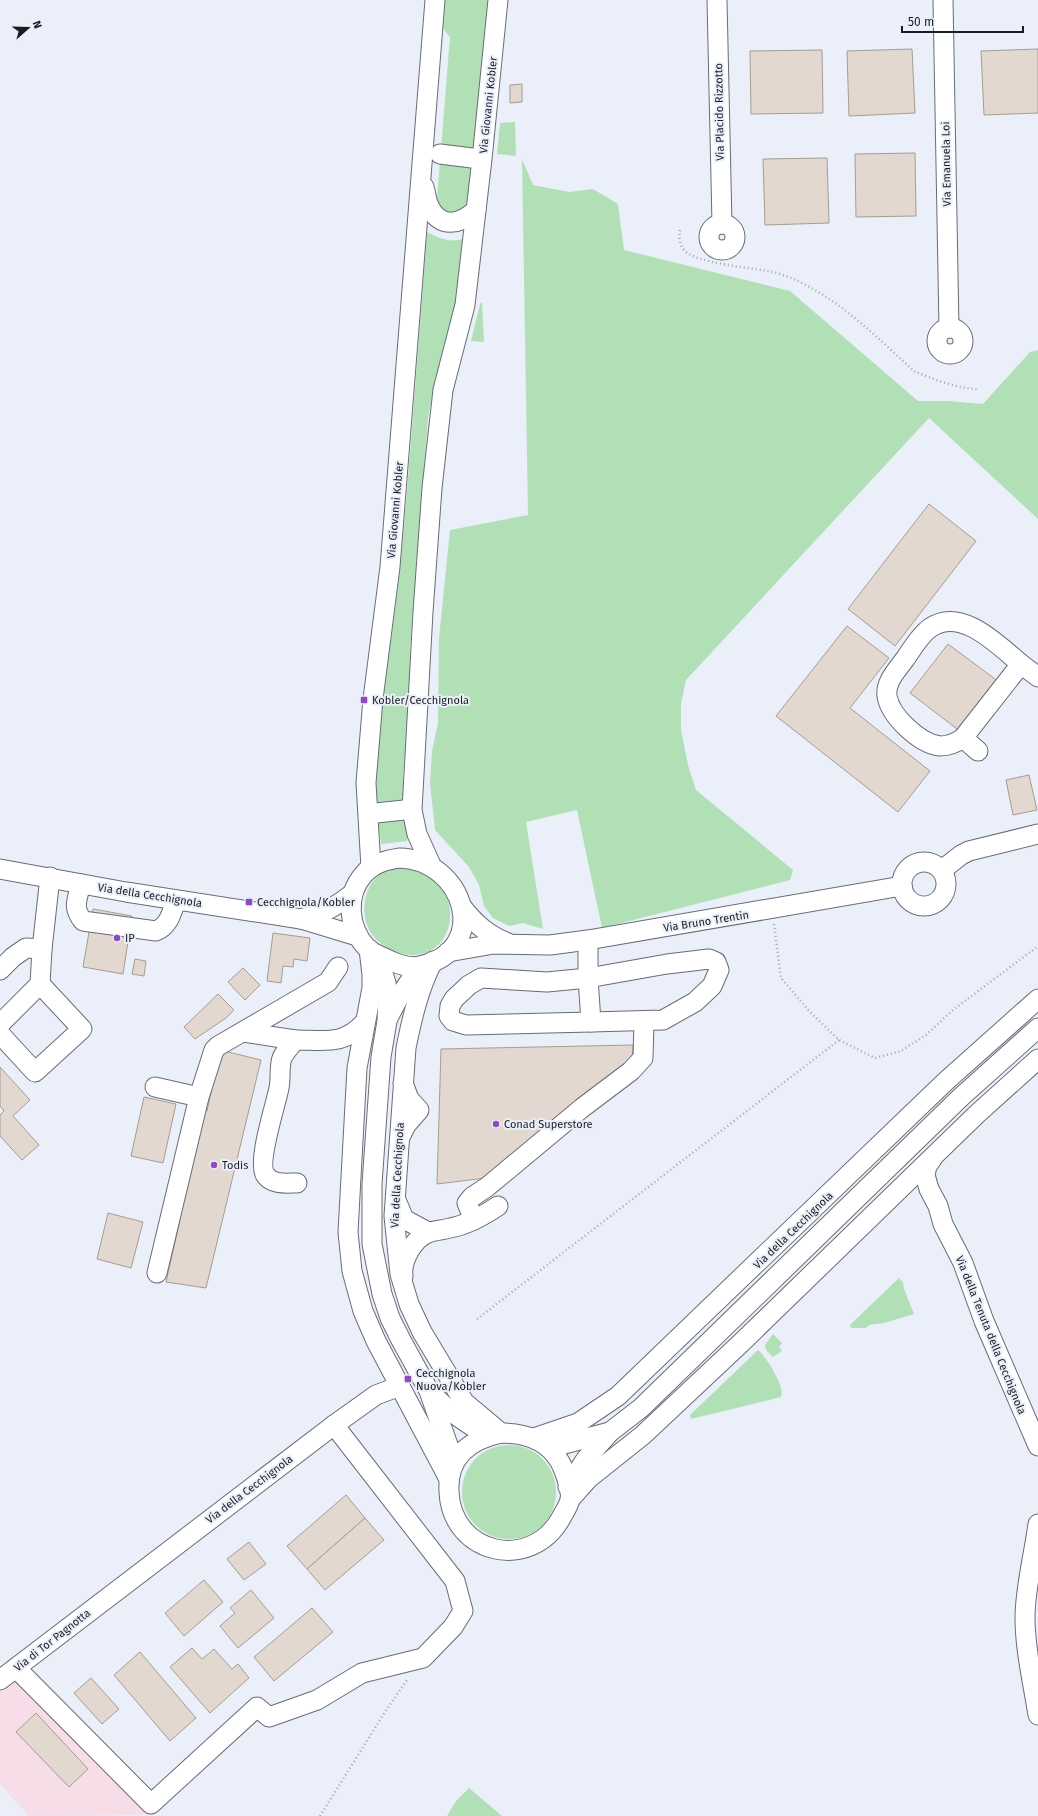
<svg xmlns="http://www.w3.org/2000/svg" width="1038" height="1816" viewBox="0 0 1038 1816" font-family="'Fira Sans',sans-serif">
<style>
.industrial{fill:#f6dde7}
.green{fill:#b2e0b6}
.building{fill:#e3d8d0;stroke:#a59c94}
.lines{fill:none;stroke-linecap:round;stroke-linejoin:round}
.minor-casing{stroke:#686c75;stroke-width:21}
.path{stroke:#a3a7b0;stroke-width:2.5;stroke-dasharray:1 3;stroke-linecap:butt}
.minor{stroke:#fff;stroke-width:19}
.poi-dot{fill:#914abd;stroke:#eaeffa;stroke-width:1.5}
.labels{text-anchor:middle;stroke-width:4;stroke-linejoin:round;paint-order:stroke}
.street-label{font-size:11px;fill:#1a1c20;stroke:#eaeffa}
.poi-label{font-size:11px;fill:#1a1c20;stroke:#eaeffa;text-anchor:start}
</style>
<rect width="100%" height="100%" fill="#eaeffa"/>
<path class="industrial" d="M16,1678l139,137 -126,1 -29,-32v-94z"/>
<g class="green">
<path d="M444,0h45l-21,203 -2,6 -6,5h-14l-8,-10 -1,-5 13,-162 -8,-10z"/>
<path d="M515,122l1,34 -19,-2 3,-31z"/>
<path d="M522,159l11,26 36,7 24,-3 25,15 6,46 166,41 128,110h29l36,3 47,-52 8,-2v169l-109,-101 -243,262 -5,24v26l7,35 8,25 97,80 -3,10 -188,48 -25,-118 -51,12 17,107 -20,-6 -14,3 -16,-8 -9,-12 -5,-21 -10,-18 -34,-37 -5,-47 2,-32 6,-28 1,-85 11,-108 78,-15z"/>
<path d="M427,232c12,6 23,11 36,7l-7,64 -22,83 -6,31 -18,233 -1,62 -6,64v28l-27,5c-1,-81 15,-160 24,-240 11,-112 18,-225 27,-337z"/>
<path d="M482,302l2,40 -13,-1 9,-37z"/>
<path d="M404,814l4,23 -1,4 -26,3 -3,-26z"/>
<path d="M399,867c12,1 24,4 34,11 16,12 22,38 13,56 -14,29 -51,26 -71,4 -15,-16 -14,-46 2,-61 6,-6 14,-8 22,-10z"/>
<path d="M899,1278l4,4 1,7 10,25 -30,9 -15,2 -3,3h-15l-1,-3 2,-2z"/>
<path d="M773,1334l9,9 -3,4 3,4 -9,6 -7,-7 -1,-5z"/>
<path d="M758,1350c9,8 27,36 23,47l-90,22 -1,-4z"/>
<circle cx="509" cy="1492" r="47"/>
<path d="M469,1788l33,28h-55l9,-15z"/>
</g>
<g class="building">
<path d="M912,49l3,64 -66,3 -2,-65z"/>
<path d="M1038,49v64l-54,2 -3,-64z"/>
<path d="M822,50l1,63 -72,1 -1,-63z"/>
<path d="M522,84v18l-12,1v-18z"/>
<path d="M915,153l1,63 -60,1 -1,-63z"/>
<path d="M827,158l2,65 -64,2 -2,-66z"/>
<path d="M929,504l47,37 -81,105 -47,-37z"/>
<path d="M847,626l42,32 -39,50 80,63 -32,41 -122,-96z"/>
<path d="M948,644l51,38 -38,50 -51,-39z"/>
<path d="M1029,775l8,35 -24,5 -7,-35z"/>
<path d="M93,909l39,7 -9,58 -40,-7z"/>
<path d="M273,933l37,5 -3,23 -13,-2 -1,8 -10,-1 -2,17 -14,-2z"/>
<path d="M135,959l11,2 -2,15 -12,-2z"/>
<path d="M243,968l17,17 -15,15 -17,-18z"/>
<path d="M218,994l16,16 -8,8 -31,21 -11,-12z"/>
<path d="M633,1045l-1,14 -146,119 -49,6 4,-135z"/>
<path d="M220,1050l41,10 -55,228 -40,-6 14,-62 -6,-2 4,-17 6,1 17,-73 -5,-4 3,-15 8,1z"/>
<path d="M0,1067l30,33 -17,16 26,29 -17,15 -22,-24v-21l4,-4 -4,-5z"/>
<path d="M144,1097l32,7 -13,59 -32,-7z"/>
<path d="M108,1213l35,9 -12,46 -34,-9z"/>
<path d="M346,1495l19,23 -58,51 -20,-23z"/>
<path d="M365,1518l19,22 -59,50 -18,-21z"/>
<path d="M249,1542l17,22 -22,16 -17,-21z"/>
<path d="M204,1580l19,22 -39,34 -19,-23z"/>
<path d="M251,1590l23,28 -36,30 -18,-22 15,-13 -5,-5z"/>
<path d="M312,1608l21,24 -59,49 -20,-24z"/>
<path d="M192,1648l10,11 12,-10 18,20 6,-5 11,14 -39,35 -40,-46z"/>
<path d="M140,1652l56,66 -26,23 -56,-66z"/>
<path d="M91,1678l28,31 -17,15 -28,-31z"/>
<path d="M36,1713l52,56 -19,18 -53,-55z"/>
</g>
<g class="lines">
<defs>
<g id="minor">
<path d="M717,0l5,224"/>
<path d="M943,0l6,328"/>
<path d="M440,154l32,4"/>
<path d="M424,187c2,6 2,13 5,19 11,23 31,19 47,4"/>
<circle cx="722" cy="237" r="13"/>
<circle cx="950" cy="341" r="13"/>
<path d="M963,738c-7,5 -15,8 -23,8 -20,-2 -50,-30 -53,-50 -2,-14 10,-26 18,-37 7,-10 15,-24 25,-31 31,-22 68,17 91,36"/>
<path d="M978,751l-15,-13 58,-74 17,13"/>
<path d="M376,813l28,-3"/>
<path d="M399,858c65,1 94,92 21,108 -10,2 -20,-1 -29,-5 -8,-4 -18,-7 -24,-13 -19,-20 -22,-53 -3,-74 9,-11 23,-14 35,-16z"/>
<circle cx="924" cy="884" r="22"/>
<path d="M431,865l-14,-31 -5,-24 11,-198 9,-124 11,-98 22,-85 17,-146 16,-159"/>
<path d="M371,868l-5,-85 7,-84 17,-132 45,-567"/>
<path d="M0,869l126,23 175,27 56,17"/>
<path d="M942,870l19,-15 8,-4 69,-17"/>
<path d="M81,884c-4,16 -9,23 2,37l73,10c13,-5 16,-19 20,-31"/>
<path d="M462,907c13,17 26,28 46,36"/>
<path d="M301,919c21,-6 34,-11 52,-26"/>
<path d="M588,940v38l-41,4 -66,-4 -12,7 -15,14 -4,7 -1,10 4,5 13,4 125,-3"/>
<path d="M369,949l3,26v13l-15,80 -9,164 4,39 11,40 13,30 73,138"/>
<path d="M448,952l46,-8 56,1 38,-5 314,-54"/>
<path d="M378,957l8,26 2,15 -1,23 -6,36 -9,127v60l10,50 8,24 11,22 28,51 20,57 2,20"/>
<path d="M709,959l7,3 3,8 -7,16 -17,16 -32,18 -72,2 -3,-44 79,-14z"/>
<path d="M433,961c-14,27 -21,57 -27,87l-12,168 6,58 9,30 13,28 42,70 37,31"/>
<path d="M0,970l13,-13 13,-9 16,1 8,-72"/>
<path d="M388,1018l11,-21 21,-31"/>
<path d="M0,1024l40,-40 2,-35"/>
<path d="M243,1032l52,8"/>
<path d="M0,1034l35,38 47,-43 -42,-45"/>
<path d="M155,1087l44,10"/>
<path d="M400,1137l6,-12 13,-15 -10,-11 -6,-16"/>
<path d="M932,1159l-5,7 -2,9 4,14 9,17 5,18 20,39 21,58 54,125"/>
<path d="M297,1183c-11,0 -23,2 -31,-7 -10,-12 10,-72 13,-88 2,-9 0,-22 3,-30 3,-7 9,-12 13,-18 31,0 48,6 70,-18"/>
<path d="M396,1200l8,19 24,13"/>
<path d="M474,1220l-7,-17 5,-6 15,-10 95,-79 49,-37 12,-13 1,-37"/>
<path d="M157,1273l42,-176 15,-47 4,-4 110,-64 10,-15"/>
<path d="M403,1276c-2,-15 10,-37 25,-43 7,-3 15,-3 22,-5 17,-3 33,-12 48,-22"/>
<path d="M432,1394c17,18 35,30 57,42"/>
<path d="M501,1433c23,0 47,7 59,29 4,7 12,29 10,37 -1,7 -6,13 -9,19 -30,54 -109,37 -112,-26 -2,-35 20,-52 52,-59z"/>
<path d="M534,1438l44,-15 40,-27 328,-315 92,-82"/>
<path d="M545,1444h19l46,-12"/>
<path d="M568,1487l18,-28 24,-27 31,-24 320,-311 77,-69"/>
<path d="M572,1497l17,-19 54,-43 98,-92 236,-229 61,-55"/>
<path d="M1038,1524c-4,31 -13,63 -13,94 0,32 8,65 13,97"/>
<path d="M16,1668l135,136 106,-97 12,10 48,-17 45,-27 61,-15 30,-31 10,-16 -8,-30 -121,-156"/>
<path d="M0,1680l334,-255 42,-30 24,-9"/>
</g>
</defs>
<use href="#minor" class="minor-casing"/>
<g class="path">
<path d="M680,230c-1,8 -1,14 4,20 11,14 74,18 93,23 54,17 96,61 137,98 18,8 45,18 64,18"/>
<path d="M774,924l7,54 29,34 29,28 36,18 26,-7 25,-16 27,-25 84,-63"/>
<path d="M477,1319l362,-279"/>
<path d="M320,1816l65,-104 22,-32"/>
</g>
<use href="#minor" class="minor"/>
</g>
<g class="poi-dot">
<rect x="360" y="696" width="8" height="8" rx="2"/>
<rect x="245" y="898" width="8" height="8" rx="2"/>
<circle cx="117" cy="938" r="4"/>
<circle cx="496" cy="1124" r="4"/>
<circle cx="214" cy="1165" r="4"/>
<rect x="404" y="1375" width="8" height="8" rx="2"/>
</g>
<g class="labels">
<g class="street-label">
<text transform="translate(488 105) rotate(-84)" y="4">Via Giovanni Kobler</text>
<text transform="translate(719 112) rotate(-91)" y="4">Via Placido Rizzotto</text>
<text transform="translate(946 164) rotate(-91)" y="4">Via Emanuela Loi</text>
<text transform="translate(395 510) rotate(-85)" y="4">Via Giovanni Kobler</text>
<text transform="translate(150 895) rotate(9)" y="4">Via della Cecchignola</text>
<text transform="translate(706 921) rotate(-9)" y="4">Via Bruno Trentin</text>
<text transform="translate(397 1175) rotate(-87)" y="4">Via della Cecchignola</text>
<text transform="translate(793 1230) rotate(-44)" y="4">Via della Cecchignola</text>
<text transform="translate(991 1335) rotate(68)" y="4">Via della Tenuta della Cecchignola</text>
<text transform="translate(249 1489) rotate(-37)" y="4">Via della Cecchignola</text>
<text transform="translate(52 1640) rotate(-38)" y="4">Via di Tor Pagnotta</text>
</g>
<g class="poi-label">
<text x="372" y="704">Kobler/Cecchignola</text>
<text x="257" y="906">Cecchignola/Kobler</text>
<text x="125" y="942">IP</text>
<text x="504" y="1128">Conad Superstore</text>
<text x="222" y="1169">Todis</text>
<text x="416" y="1377">Cecchignola<tspan x="416" dy="13">Nuova/Kobler</tspan></text>
</g>
</g>
<g transform="translate(28 28) rotate(70)" stroke="#eaeffa" stroke-width="3" paint-order="stroke">
<path d="M0-3L7 15L0 10L-7 15Z" fill="#1a1c20"/>
<text y="-6" font-size="11" font-weight="bold" text-anchor="middle" fill="#1a1c20">N</text>
</g>
<path d="M902 26v6h121v-6" fill="none" stroke="#1a1c20" stroke-width="2"/>
<text x="908" y="26" font-size="12" fill="#1a1c20" stroke="#eaeffa" stroke-width="3" paint-order="stroke">50 m</text>
</svg>
